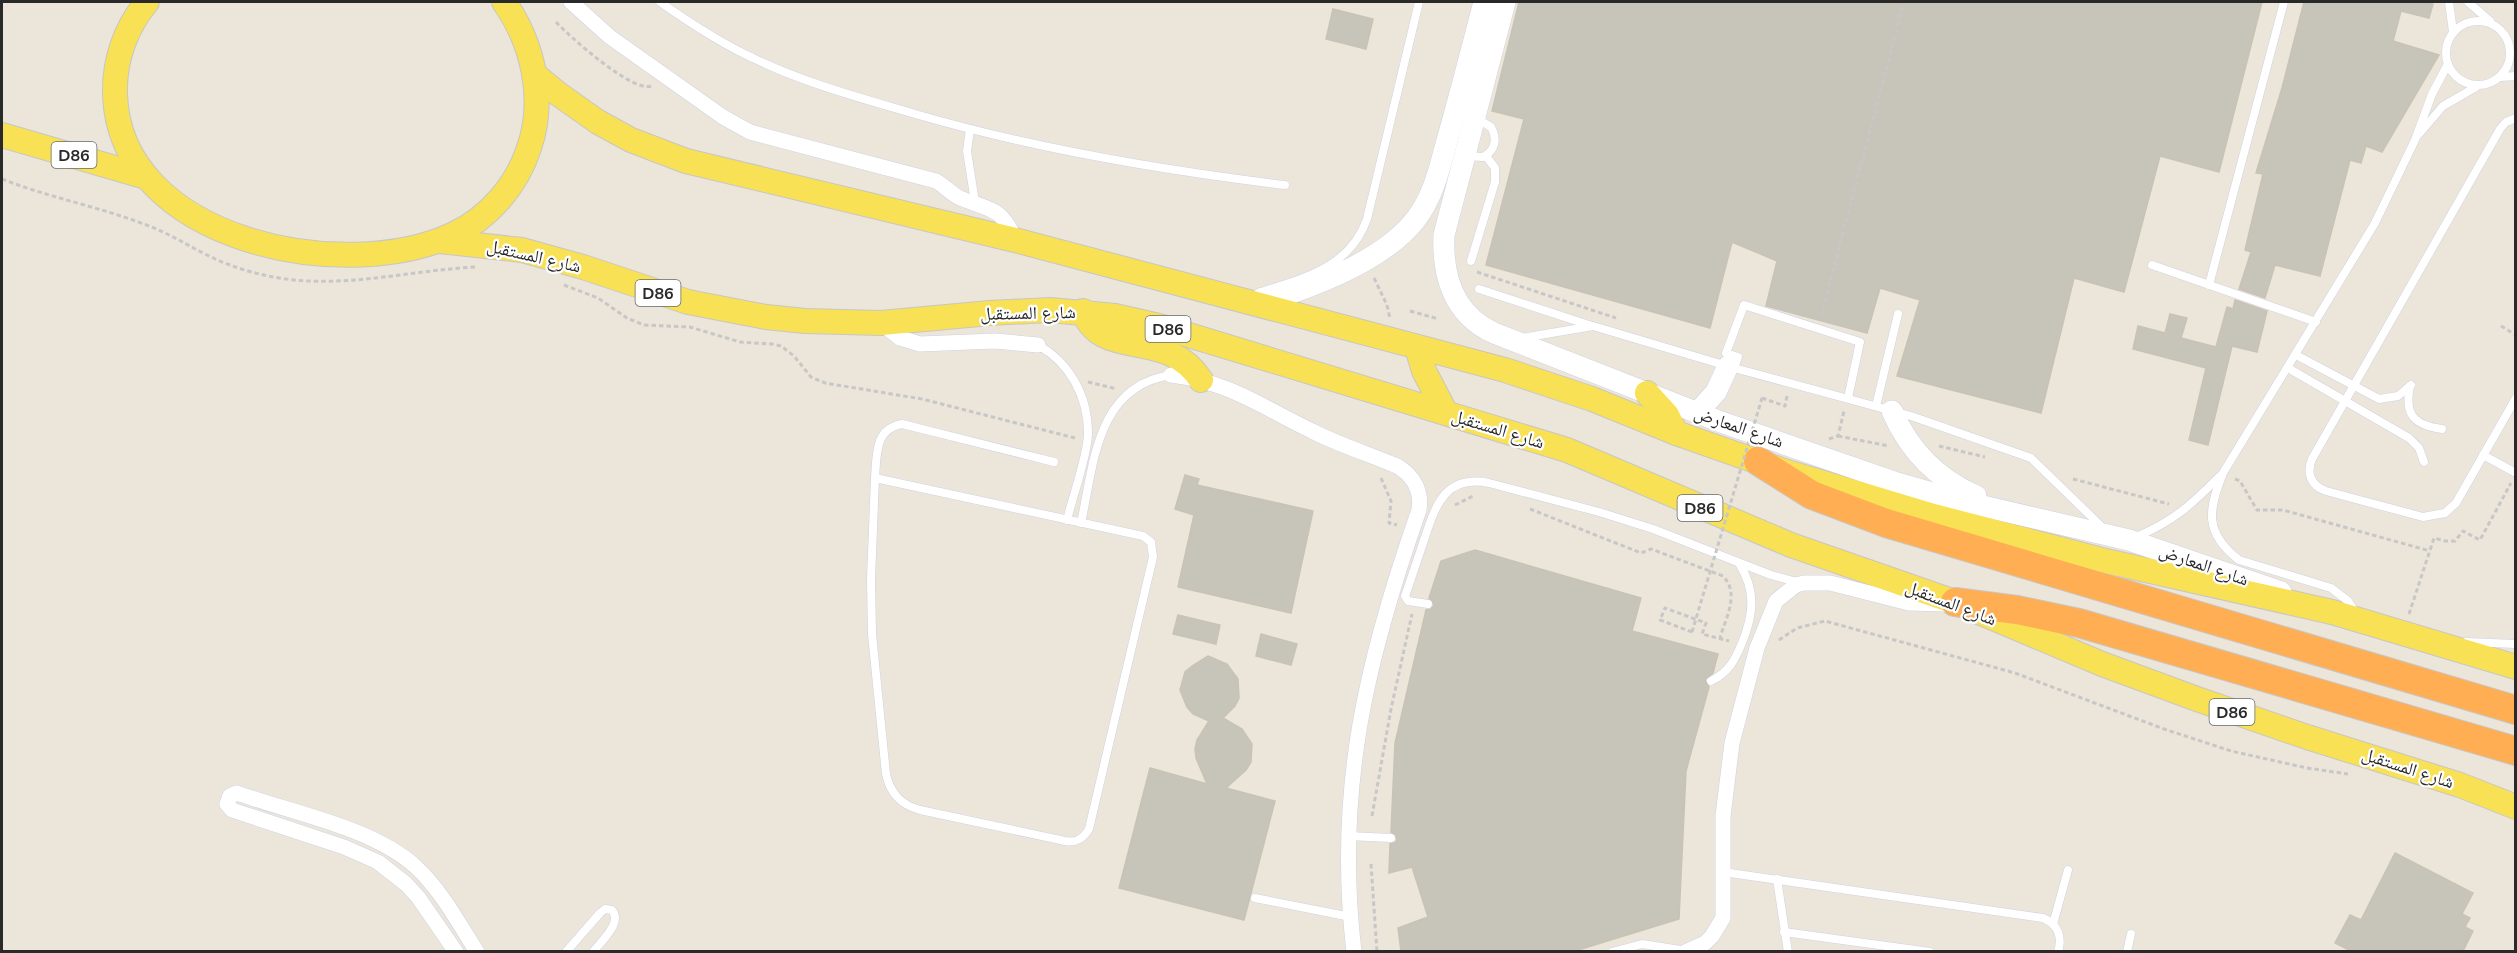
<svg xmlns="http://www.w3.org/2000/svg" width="2517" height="953" viewBox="0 0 2517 953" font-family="'Nunito Sans','Noto Naskh Arabic',sans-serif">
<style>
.building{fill:#c7c4b9;stroke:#c8c3b4;stroke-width:1.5}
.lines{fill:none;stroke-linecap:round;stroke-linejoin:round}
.lane-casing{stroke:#cfd1e3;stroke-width:9}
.street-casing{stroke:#cfd1e3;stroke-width:16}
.secondary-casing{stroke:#cfd1e3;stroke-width:22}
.primary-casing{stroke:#c7c7c7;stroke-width:26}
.highway-casing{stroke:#c7c7c7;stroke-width:30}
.path{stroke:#c7c7c7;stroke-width:3;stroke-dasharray:4.5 3;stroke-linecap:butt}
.lane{stroke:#fff;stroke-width:8}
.street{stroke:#fff;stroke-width:15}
.secondary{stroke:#fff;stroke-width:21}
.primary{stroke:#f8e154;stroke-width:24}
.highway{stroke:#ffae53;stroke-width:28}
.path-bridge{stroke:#c7c7c7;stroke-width:3;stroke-dasharray:4.5 3;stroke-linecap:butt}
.labels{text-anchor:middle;stroke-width:4.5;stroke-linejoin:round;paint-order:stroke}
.shield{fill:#fff;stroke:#696969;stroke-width:1.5}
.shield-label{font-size:16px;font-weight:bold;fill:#292929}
.street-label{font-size:18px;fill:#292929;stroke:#fff}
</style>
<rect width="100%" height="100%" fill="#ece6da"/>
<g class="building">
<path d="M1519,2h743l-43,170 -59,-16 -36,136 -50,-14 -33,135 -144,-37 23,-76 -40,-12 -13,45 -101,-27 11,-45 -45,-19 -22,86 -224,-63 38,-146 -32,-8z"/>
<path d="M2304,2h117l12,2 -4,14 -28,-7 -8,30 46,14 -57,97 -16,-6 -5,17 -11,-3 -30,116 -45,-11 -10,33 -26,-9 12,-37 -6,-2 18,-76 -7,-1 26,-85z"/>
<path d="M1333,9l40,10 -7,30 -40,-10z"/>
<path d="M2235,300l32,11 -10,41 -25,-6 -24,99 -19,-5 17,-72 -73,-19 5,-23 27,7 5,-19 17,4 -6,20 35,9 11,-40 6,2z"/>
<path d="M1185,475l14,4 -2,6 116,26 -22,102 -113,-26 16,-72 -19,-6z"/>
<path d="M1475,550l166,48 -9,33 86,23 -5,19 -8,7 4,7 -23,84 -7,148 -104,32h-174l-3,-23 30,-11 -16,-50 -23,6 1,-29 6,-2 1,-4 -6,-6 4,-89 31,-133 5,-1 3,-4 -5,-7 12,-37z"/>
<path d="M1178,615l42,10 -4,19 -43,-10z"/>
<path d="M1261,634l36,10 -6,21 -35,-9z"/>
<path d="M1208,656l19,8 11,15 1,19 -4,8 -12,12 19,11 10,15 -1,18 -5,8 -20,18 49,13 -31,119 -125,-32 31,-120 57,16 -11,-26 -1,-9 2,-9 12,-19 -16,-7 -6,-7 -7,-17 5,-18 7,-6z"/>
<path d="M2395,853l78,40 -11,21 8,4 -5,9 8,4 -10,20h-112l-16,-8 15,-28 11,5z"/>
</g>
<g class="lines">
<defs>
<g id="lane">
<path d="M660,2c30,21 60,41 93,56 51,25 108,40 162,56 121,35 245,56 370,71"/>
<path d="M2449,2l4,30"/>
<path d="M2468,2l22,19"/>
<circle cx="2478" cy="53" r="32"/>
<path d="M2500,77l16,-1"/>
<path d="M2516,118l-10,4 -6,7 -188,330c-6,14 -1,27 14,32l97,26 22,-4 11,-10 60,-105"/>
<path d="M970,129l-3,22 8,51"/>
<path d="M2419,134l24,-28 33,-19"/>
<path d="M1465,156l18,1c12,-6 15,-18 8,-30l-15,-9"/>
<path d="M1471,261l24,-79v-14l-9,-12"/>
<path d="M2152,265l164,57"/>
<path d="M2209,285l75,-283"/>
<path d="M1479,289l113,37"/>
<path d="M1258,293c46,-15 92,-25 109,-74l52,-217"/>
<path d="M1522,338l71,-12 141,42 177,48 120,42 71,69"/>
<path d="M1038,345c32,18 50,51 50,89 -1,24 -15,61 -21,86"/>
<path d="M2296,355l83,44 19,-3 13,-11"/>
<path d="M1734,368l4,-11 -12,-4 18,-48 116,37 -12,56"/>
<path d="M2288,368l121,70 10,10 5,14"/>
<path d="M2410,386c-6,29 4,39 32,43"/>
<path d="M1876,406l22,-92"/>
<path d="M2483,455l33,18"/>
<path d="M875,478l268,58 8,6 2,15 -64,272c-6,10 -13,14 -24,12l-145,-31c-19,-5 -30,-17 -34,-36l-14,-140 -1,-55z"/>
<path d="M875,478c2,-23 -1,-49 27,-54l152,38"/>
<path d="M1081,523c13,-59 15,-137 90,-148"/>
<path d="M2136,537c38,-16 55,-32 84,-61"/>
<path d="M1428,604l-20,-3 -3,-5c6,-17 12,-35 18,-53 12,-35 20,-69 66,-60l110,29 54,17 118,46 26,7"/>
<path d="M2356,613l-8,-12 -17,-13 -92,-28c-35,-27 -31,-50 -16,-87l152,-250 40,-83 17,-46 16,-30"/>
<path d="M2466,642l50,2"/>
<path d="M1711,681c18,-9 24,-21 31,-38 12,-29 14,-53 -3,-80"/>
<path d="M1348,836l43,2"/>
<path d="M1723,872l320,46c14,6 20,18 15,34"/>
<path d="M1777,879l11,73"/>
<path d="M1255,898l96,19"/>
<path d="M2053,924l15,-54"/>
<path d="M1784,932l146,20"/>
<path d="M566,952l34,-39 5,-4 7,1c11,13 -11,31 -19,42"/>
<path d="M1612,952l30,-8 45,7"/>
<path d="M2127,952l4,-18"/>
</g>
<g id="street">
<path d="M571,2l39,35 113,80 27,15 186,49c9,5 15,13 24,17 28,12 42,8 55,42"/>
<path d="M881,323l19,15 20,6 75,-3 43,4"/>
<path d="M1171,375c59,7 89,31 141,56 27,14 57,23 85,35 17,10 25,25 22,44 -53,151 -84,281 -65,442"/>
<path d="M456,952l-38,-55 -12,-13 -28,-22 -34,-15 -112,-37 -5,-6 3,-8 7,-3c55,20 134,34 178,73 26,24 43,56 62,86"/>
<path d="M1685,952l20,-9 7,-7 11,-18v-102l9,-73 25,-95 19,-47 20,-16 8,-2h26l79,20 36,1"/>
</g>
<g id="secondary">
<path d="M1505,2l-61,233c-2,41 10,80 50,98l227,89 173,60 63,18 172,40 152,52"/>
<path d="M1257,304c51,-15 126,-42 159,-85 20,-26 25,-59 34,-89 12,-43 23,-86 34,-128"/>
<path d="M1892,411c17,39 45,68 84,85"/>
<path d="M1697,413l19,-21 12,-26"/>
</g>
<g id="primary">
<path d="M147,2c-21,25 -33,58 -32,92 4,147 229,192 339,140 35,-16 63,-49 75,-86 17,-49 4,-105 -25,-146"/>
<path d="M534,74l23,19 41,29 33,18 55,21 329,79 490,130 87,29 84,34 111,39 143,43 176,46 226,51 184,55"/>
<path d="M2,135l144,42"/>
<path d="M439,241l83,9 61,17 105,35 78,15 39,4 76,2 109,-10 60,-3 65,6 44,10 408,124 224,95 164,57 147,62 95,35 110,38 153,48 56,22"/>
<path d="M1083,311c19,51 84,16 118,69"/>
<path d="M1417,348l7,23 22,42"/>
<path d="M1647,393l20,22 9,18"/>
</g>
<g id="highway">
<path d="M1758,461l54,34 74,28 630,187"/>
<path d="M1955,602l62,8 62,13 437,128"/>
</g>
</defs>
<use href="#lane" class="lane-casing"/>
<use href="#street" class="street-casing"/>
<use href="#secondary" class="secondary-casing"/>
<use href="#primary" class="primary-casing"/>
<use href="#highway" class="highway-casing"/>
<g class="path">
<path d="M556,22c14,15 77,71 95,64"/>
<path d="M2,179c48,19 99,28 147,47 21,8 38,19 58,29 26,13 57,22 87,25 61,6 121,-10 182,-13"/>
<path d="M1477,272l139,46"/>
<path d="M1374,278l13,27 3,14"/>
<path d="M564,285l34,13 29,20 17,7 46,2 50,15 32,2 9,2 13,10 17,21 14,6 97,16 153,39"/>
<path d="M1410,311l29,8"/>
<path d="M1821,316l83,-314"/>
<path d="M2501,326l15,9"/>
<path d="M1088,382l29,7"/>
<path d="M1762,398l23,8 2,-10"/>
<path d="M1838,436l51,10"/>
<path d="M1829,439l9,-3 6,-25"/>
<path d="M1939,446l46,11"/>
<path d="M1381,478l10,23 -2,22 8,2"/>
<path d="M2073,479l96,25"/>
<path d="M2235,479l5,2 17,29h26l147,41"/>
<path d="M1455,505l18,-9"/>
<path d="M1530,509l111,44 10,-4 72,27c17,18 3,41 -3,62"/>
<path d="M2409,614l25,-76 11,3h10l8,-10 17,9 31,-57"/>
<path d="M1692,632l-32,-12 5,-12 41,15 -4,11 27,7"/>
<path d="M1779,640l18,-12 28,-7 190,52 149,56 67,22 76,17 41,6"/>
<path d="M1372,816l19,-107 21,-95"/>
<path d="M1371,864l6,88"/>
</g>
<use href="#lane" class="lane"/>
<use href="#street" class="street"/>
<use href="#secondary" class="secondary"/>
<use href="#primary" class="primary"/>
<use href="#highway" class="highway"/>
<path class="path-bridge" d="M1692,632l70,-234"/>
</g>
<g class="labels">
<g class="shield">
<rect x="51.5" y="142" width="45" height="26" rx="4.5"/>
<rect x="635.5" y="280" width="45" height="26" rx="4.5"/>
<rect x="1145.5" y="316" width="45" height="26" rx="4.5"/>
<rect x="1677.5" y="495" width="45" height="26" rx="4.5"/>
<rect x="2209.5" y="699" width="45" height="26" rx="4.5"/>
</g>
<g class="shield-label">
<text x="74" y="161">D86</text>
<text x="658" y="299">D86</text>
<text x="1168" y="335">D86</text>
<text x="1700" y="514">D86</text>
<text x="2232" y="718">D86</text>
</g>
<g class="street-label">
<text transform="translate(534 256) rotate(13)" y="6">شارع المستقبل</text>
<text transform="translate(1028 313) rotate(-1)" y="6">شارع المستقبل</text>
<text transform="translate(1739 427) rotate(19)" y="6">شارع المعارض</text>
<text transform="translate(1498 429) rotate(17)" y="6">شارع المستقبل</text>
<text transform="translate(2204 565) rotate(19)" y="6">شارع المعارض</text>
<text transform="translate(1951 603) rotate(21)" y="6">شارع المستقبل</text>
<text transform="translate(2408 768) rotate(18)" y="6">شارع المستقبل</text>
</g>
</g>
<rect width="2517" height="953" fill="none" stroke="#292929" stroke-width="6"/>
</svg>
